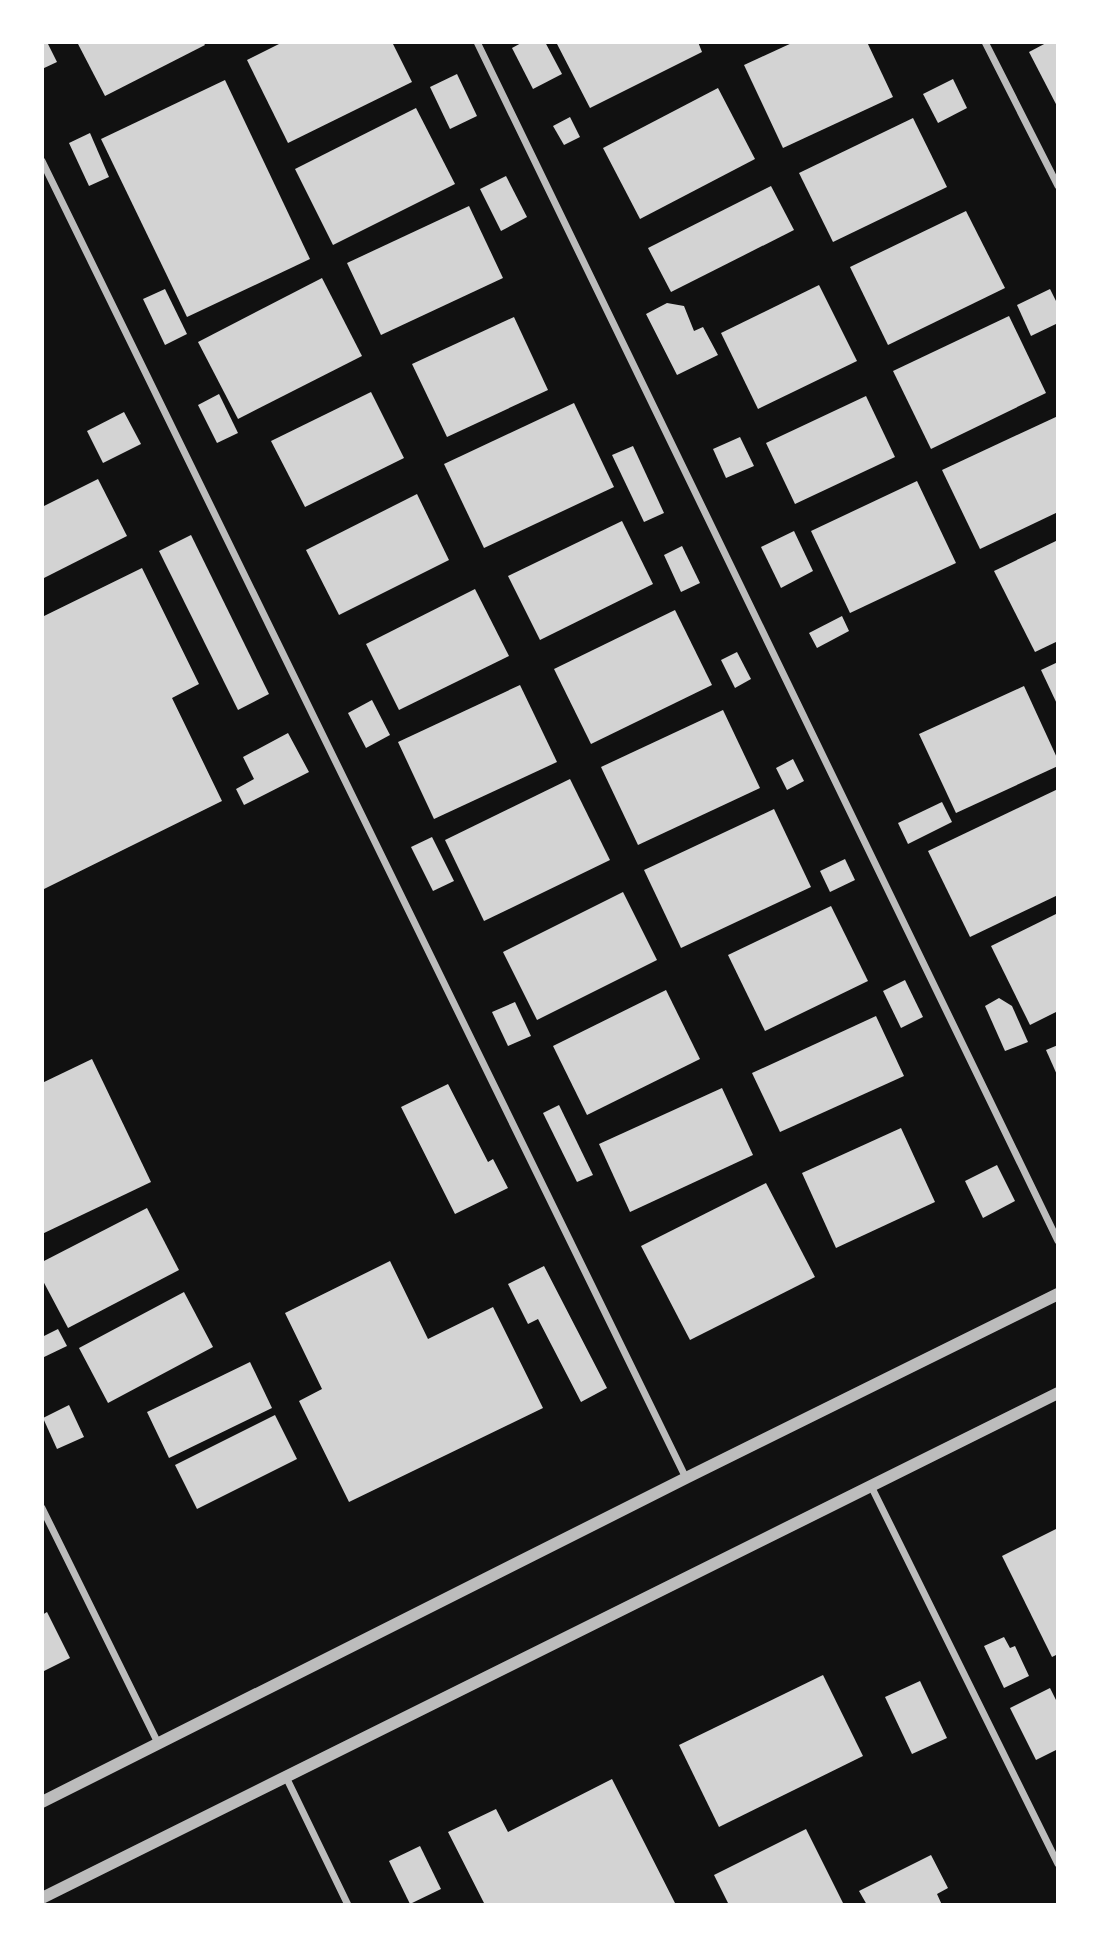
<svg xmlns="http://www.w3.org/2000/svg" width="1100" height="1947" viewBox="0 0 1100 1947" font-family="Arial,sans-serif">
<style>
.building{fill:#d3d3d3}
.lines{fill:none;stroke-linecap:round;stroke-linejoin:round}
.minor{stroke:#bcbcbc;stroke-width:7}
.tertiary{stroke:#bcbcbc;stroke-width:12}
</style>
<rect width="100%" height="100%" fill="#111"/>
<g class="building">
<path d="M42,42h5l10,20 -15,7z"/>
<path d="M77,42h126l2,3 -100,51z"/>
<path d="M283,42h109l20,40 -124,61 -41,-83z"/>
<path d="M523,42h22l17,32 -29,15 -21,-41z"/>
<path d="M556,42h142l4,10 -112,56z"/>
<path d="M794,42h73l26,55 -110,51 -39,-83z"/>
<path d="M1048,42h10v66l-29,-56z"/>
<path d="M457,74l20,42 -27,13 -20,-42z"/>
<path d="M953,79l14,29 -29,15 -15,-29z"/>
<path d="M225,80l85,179 -123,58 -86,-178z"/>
<path d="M718,88l37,71 -115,60 -37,-71z"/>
<path d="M416,108l39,76 -122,61 -38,-76z"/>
<path d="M570,117l10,20 -16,8 -11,-19z"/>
<path d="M913,118l34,69 -114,55 -34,-69z"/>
<path d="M90,133l19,44 -20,9 -20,-43z"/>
<path d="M506,176l21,41 -26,14 -21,-42z"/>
<path d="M771,186l23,44 -123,62 -23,-44z"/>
<path d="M469,206l34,72 -122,57 -34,-72z"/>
<path d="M966,211l39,77 -117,57 -38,-78z"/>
<path d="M322,278l40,78 -124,63 -40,-77z"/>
<path d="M819,285l38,76 -99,48 -37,-76z"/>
<path d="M165,289l22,45 -22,11 -22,-46z"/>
<path d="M1050,289l8,16v18l-27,13 -14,-31z"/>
<path d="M667,303l17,3 10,25 9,-4 15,28 -41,20 -31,-61z"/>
<path d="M1009,316l37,77 -115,56 -38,-78z"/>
<path d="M514,317l34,73 -101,47 -35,-73z"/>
<path d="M371,392l33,66 -99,49 -34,-66z"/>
<path d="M219,394l19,39 -21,10 -19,-38z"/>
<path d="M866,396l29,61 -100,47 -29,-61z"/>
<path d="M574,403l40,84 -130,61 -40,-84z"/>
<path d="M124,412l17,32 -38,19 -16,-32z"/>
<path d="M1058,416v96l-78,37 -38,-79z"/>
<path d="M740,437l14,29 -28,12 -13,-29z"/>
<path d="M633,446l31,67 -20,9 -32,-67z"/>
<path d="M98,479l29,57 -85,43v-72z"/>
<path d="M917,481l39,82 -106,50 -39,-82z"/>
<path d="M417,494l32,66 -110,55 -33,-65z"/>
<path d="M622,521l31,63 -113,56 -32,-64z"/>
<path d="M794,531l19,40 -32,17 -20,-41z"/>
<path d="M191,535l78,159 -31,16 -79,-159z"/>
<path d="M1058,540v101l-23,11 -41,-81z"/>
<path d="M682,546l18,37 -19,9 -17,-37z"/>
<path d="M142,568l57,116 -27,14 50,103 -180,89v-273z"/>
<path d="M475,589l34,67 -110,54 -33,-66z"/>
<path d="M675,610l37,75 -121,59 -37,-75z"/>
<path d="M842,616l7,15 -32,17 -8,-15z"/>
<path d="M737,652l14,27 -16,9 -14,-28z"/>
<path d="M1058,662v44l-17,-36z"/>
<path d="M520,685l37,77 -123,57 -36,-77z"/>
<path d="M1024,686l34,74v6l-102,47 -37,-79z"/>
<path d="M372,700l18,35 -24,13 -18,-35z"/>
<path d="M723,710l37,78 -122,57 -37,-78z"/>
<path d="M288,733l21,39 -65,33 -8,-16 18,-10 -11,-22z"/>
<path d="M793,759l11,22 -17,9 -11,-22z"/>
<path d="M570,779l40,81 -126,61 -39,-81z"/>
<path d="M1058,789v106l-88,42 -42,-86z"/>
<path d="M942,802l10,20 -44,22 -10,-21z"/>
<path d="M774,809l37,78 -130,61 -37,-78z"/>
<path d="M432,837l22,44 -21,10 -22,-44z"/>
<path d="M845,859l10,21 -25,12 -10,-21z"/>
<path d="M623,892l34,68 -120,60 -34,-68z"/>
<path d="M831,906l37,75 -103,50 -37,-76z"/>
<path d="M1058,913v98l-28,14 -39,-79z"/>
<path d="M905,980l18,37 -22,11 -18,-37z"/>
<path d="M666,990l34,69 -113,56 -34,-69z"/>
<path d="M999,998l13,8 16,36 -23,9 -20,-45z"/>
<path d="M515,1002l16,34 -23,10 -16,-34z"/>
<path d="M876,1016l28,60 -124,56 -28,-59z"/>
<path d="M1058,1045v32l-12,-27z"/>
<path d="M92,1059l59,123 -109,52v-151z"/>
<path d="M448,1084l40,78 5,-3 15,29 -53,26 -54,-107z"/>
<path d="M722,1088l31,67 -123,57 -31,-68z"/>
<path d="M559,1105l34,70 -16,7 -34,-69z"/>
<path d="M901,1128l34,74 -99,46 -34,-75z"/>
<path d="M997,1165l18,36 -32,17 -18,-37z"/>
<path d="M766,1183l49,94 -125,63 -49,-94z"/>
<path d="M147,1208l32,62 -111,58 -26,-49v-17z"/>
<path d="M390,1261l38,78 65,-32 50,101 -194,94 -50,-101 23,-12 -37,-76z"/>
<path d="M544,1266l63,122 -26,14 -43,-83 -10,5 -20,-40z"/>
<path d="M184,1292l29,55 -105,56 -29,-55z"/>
<path d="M58,1329l9,17 -25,12v-21z"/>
<path d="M250,1362l22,46 -103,50 -22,-46z"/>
<path d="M69,1405l15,32 -27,12 -14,-31z"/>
<path d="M275,1415l22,44 -100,50 -22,-44z"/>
<path d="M1058,1528v126l-6,3 -50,-101z"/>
<path d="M47,1612l23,46 -28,14v-57z"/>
<path d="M1004,1637l6,11 5,-2 14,30 -25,12 -20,-42z"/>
<path d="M823,1675l40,81 -144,71 -40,-82z"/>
<path d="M920,1681l27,57 -35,16 -27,-57z"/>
<path d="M1050,1688l8,16v45l-22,11 -26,-52z"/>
<path d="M612,1779l64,126h-191l-37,-73 48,-23 12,23z"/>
<path d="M806,1829l38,76h-115l-15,-30z"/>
<path d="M420,1846l21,43 -31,15 -21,-43z"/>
<path d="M931,1855l17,33 -11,6 5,11h-75l-8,-14z"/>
</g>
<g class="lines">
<g class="minor">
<path d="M477,42l581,1199"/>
<path d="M985,42l73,144"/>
<path d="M42,161l644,1317"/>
<path d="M871,1486l187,378"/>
<path d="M42,1508l116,235"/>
<path d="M286,1777l62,128"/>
</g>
<g class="tertiary">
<path d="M42,1802l644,-324 372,-184"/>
<path d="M42,1898l1016,-505"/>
</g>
</g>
<rect width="1100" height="1947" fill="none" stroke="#ffffff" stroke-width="88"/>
</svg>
